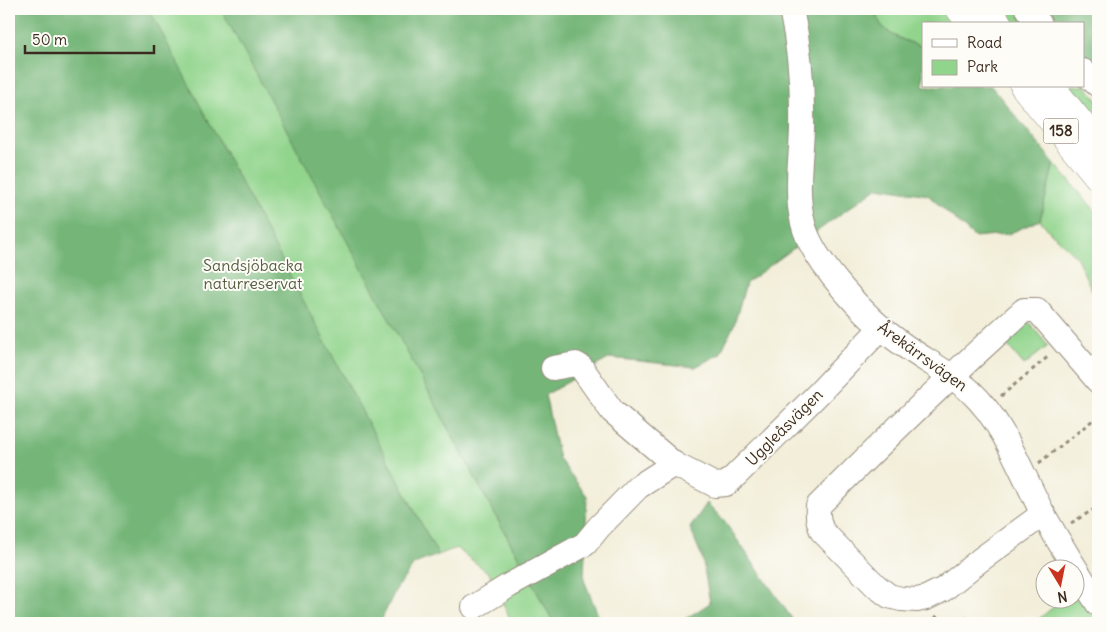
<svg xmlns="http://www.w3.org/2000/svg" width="1107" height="632" viewBox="0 0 1107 632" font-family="Delius,sans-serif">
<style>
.green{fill:#91d48c;stroke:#667f55}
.forest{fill:#74b678;stroke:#58704b}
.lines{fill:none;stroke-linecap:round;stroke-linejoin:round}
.minor-casing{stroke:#968c7c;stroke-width:26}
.major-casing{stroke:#968c7c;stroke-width:29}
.path{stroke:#968c7c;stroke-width:3;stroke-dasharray:4 4;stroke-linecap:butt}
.minor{stroke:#fff;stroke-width:24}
.major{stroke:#fff;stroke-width:28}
.labels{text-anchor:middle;stroke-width:4;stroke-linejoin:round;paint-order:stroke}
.shield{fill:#fdfcf7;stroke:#75695f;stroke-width:1}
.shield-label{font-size:15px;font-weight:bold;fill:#3b2a1e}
.park-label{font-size:16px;fill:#555d3f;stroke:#fdfcf7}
.street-label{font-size:16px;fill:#3b2a1e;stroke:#fdfcf7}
</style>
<rect width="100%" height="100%" fill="#fdfcf7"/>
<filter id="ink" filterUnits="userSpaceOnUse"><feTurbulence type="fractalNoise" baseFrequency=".02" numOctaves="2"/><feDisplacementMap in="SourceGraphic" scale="10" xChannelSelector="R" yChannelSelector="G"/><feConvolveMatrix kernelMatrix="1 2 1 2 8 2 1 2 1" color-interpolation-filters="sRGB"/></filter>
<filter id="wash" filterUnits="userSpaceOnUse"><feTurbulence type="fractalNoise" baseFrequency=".0096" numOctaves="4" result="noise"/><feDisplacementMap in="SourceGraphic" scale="20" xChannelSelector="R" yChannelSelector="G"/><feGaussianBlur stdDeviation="1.12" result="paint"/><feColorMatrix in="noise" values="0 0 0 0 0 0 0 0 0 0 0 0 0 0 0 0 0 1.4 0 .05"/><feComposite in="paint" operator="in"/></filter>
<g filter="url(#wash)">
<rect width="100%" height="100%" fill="#f2eed9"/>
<g class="green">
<path d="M9,9h372l65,416 108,198h-42l-23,-50 -33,-25 -18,7 -36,-68 -393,136z"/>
<path d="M875,9h67l12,15h-31v23c-21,-8 -44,-12 -48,-38z"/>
<path d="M997,9h24l12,15h-24z"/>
<path d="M1083,83l15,18v31l-38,-46h23z"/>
<path d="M1054,163l44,51v89l-22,-47 -25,-23 -11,-13z"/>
<path d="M1028,321l20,25 -24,19 -20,-24z"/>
<path d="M1075,592l23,31h-64l28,-23h12z"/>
</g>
<g class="forest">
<path d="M9,9h140l289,546 -24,9 -19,27 -15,32h-371z"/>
<path d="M221,9h654c4,26 27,30 48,38v39h68l63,77 -14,57 -32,14 -34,3 -46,-42 -50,-8 -132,96 -12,42 -14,29 -25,13 -85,-9 -65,37 14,64 28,37 -3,84 16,40 16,3h-62z"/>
<path d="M1039,9h59v81l-15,-21v-45h-32z"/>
<path d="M707,503l17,18 71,102h-116l31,-20 -8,-46 -12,-29z"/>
</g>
</g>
<g filter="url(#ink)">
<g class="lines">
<defs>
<g id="minor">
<path d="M791,9c9,40 12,79 11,120 -1,31 -7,63 1,94 9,39 66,98 99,121 22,16 47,28 68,47 34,31 52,83 73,123 17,30 36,61 55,90"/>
<path d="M1027,9l13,15"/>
<path d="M1083,71l15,14"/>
<path d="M553,368l23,-4 5,3 31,44 62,53 41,21 11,-1 5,-4 84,-83 66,-69"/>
<path d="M1043,514l-63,46 -36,29 -18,9 -9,2 -16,-1 -12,-3 -13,-10 -54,-55c-4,-9 -5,-15 -4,-25 67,-67 135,-133 206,-196h13l61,71"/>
<path d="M474,607l36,-22 75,-41 14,-17 39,-40 36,-23"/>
</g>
<g id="major">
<path d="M960,9l12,15"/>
<path d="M986,9l12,15"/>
<path d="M1024,86l74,90"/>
<path d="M1050,86l48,59"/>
</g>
</defs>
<use href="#minor" class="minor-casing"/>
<use href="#major" class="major-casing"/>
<g class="path">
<path d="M1001,396l49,-41"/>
<path d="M1039,463l59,-47"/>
<path d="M1071,523l27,-16"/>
<path d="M935,616l9,7"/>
<path d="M950,623l17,-5 9,5"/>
</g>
<use href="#minor" class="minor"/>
<use href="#major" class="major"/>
</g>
</g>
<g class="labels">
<rect class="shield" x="1043.5" y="118.5" width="35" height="25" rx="4"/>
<g class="shield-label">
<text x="1061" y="136">158</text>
</g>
<g class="park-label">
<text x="253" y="271">Sandsjöbacka<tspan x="253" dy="18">naturreservat</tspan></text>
</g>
<g class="street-label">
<text transform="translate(923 356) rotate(36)" y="6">Årekärrsvägen</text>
<text transform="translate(784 427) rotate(-45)" y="6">Uggleåsvägen</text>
</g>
</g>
<rect width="1107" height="632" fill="none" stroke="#fdfcf7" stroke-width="30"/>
<rect x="922" y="22" width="162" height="65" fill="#fdfcf7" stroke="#afa8a0"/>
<rect x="932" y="39" width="25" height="8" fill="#ffffff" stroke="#afa8a0"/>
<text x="967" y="48" font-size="15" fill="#3b2a1e">Road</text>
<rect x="932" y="60" width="25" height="15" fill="#91d48c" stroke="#afa8a0"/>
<text x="967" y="72" font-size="15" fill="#3b2a1e">Park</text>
<g transform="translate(1060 584) rotate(170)"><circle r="24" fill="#fdfcf7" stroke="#afa8a0"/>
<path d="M0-4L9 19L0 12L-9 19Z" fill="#c8321e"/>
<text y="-8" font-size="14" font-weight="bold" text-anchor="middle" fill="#3b2a1e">N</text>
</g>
<path d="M25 45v8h129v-8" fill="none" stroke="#3b2a1e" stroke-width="2.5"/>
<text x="32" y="45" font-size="15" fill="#3b2a1e" stroke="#fdfcf7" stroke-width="4" paint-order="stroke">50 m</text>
</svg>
